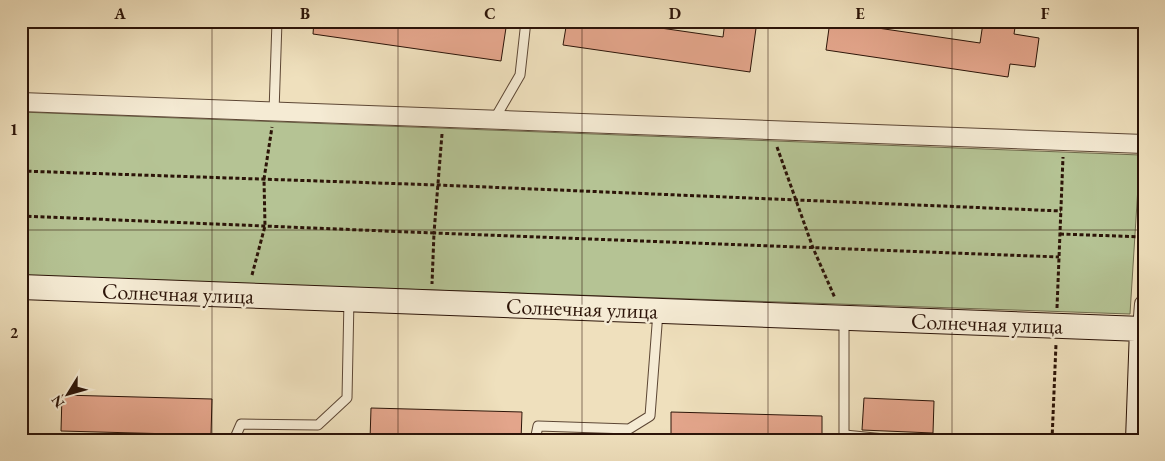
<svg xmlns="http://www.w3.org/2000/svg" width="1165" height="461" viewBox="0 0 1165 461" font-family="'EB Garamond',serif">
<style>
.green{fill:#b5c394;stroke:#706c4e}
.building{fill:#e3a58b;stroke:#2c1408}
.lines{fill:none;stroke-linecap:round;stroke-linejoin:round}
.lane-casing{stroke:#5d4735;stroke-width:11}
.street-casing{stroke:#5d4735;stroke-width:20}
.secondary-casing{stroke:#2c1408;stroke-width:26}
.path{stroke:#2c1408;stroke-width:3;stroke-dasharray:4 2.5;stroke-linecap:butt}
.lane{stroke:#f5ebd4;stroke-width:9}
.street{stroke:#f5ebd4;stroke-width:18}
.secondary{stroke:#f5ebd4;stroke-width:24}
.grid{fill:none;stroke:#2c1408;stroke-width:1;stroke-opacity:0.55}
.labels{text-anchor:middle;stroke-width:5;stroke-linejoin:round;paint-order:stroke}
.street-label{font-size:22px;fill:#2c1408;stroke:#f5ebd4}
.neatline{fill:none;stroke:#2c1408;stroke-width:2}
.grid-label{font-size:16px;text-anchor:middle;font-weight:bold;fill:#2c1408}
</style>
<rect width="100%" height="100%" fill="#efe0bd"/>
<filter id="stains"><feTurbulence type="fractalNoise" baseFrequency=".004" numOctaves="4"/><feColorMatrix values="0 0 0 0 .2 0 0 0 0 .09 0 0 0 0 .02 0 0 0 .5 -.17"/></filter>
<radialGradient id="worn" r=".72"><stop offset=".6" stop-color="#630" stop-opacity="0"/><stop offset="1" stop-color="#630" stop-opacity=".3"/></radialGradient>
<path class="green" d="M21,112l1119,43 -10,159 -1109,-38z"/>
<g class="building">
<path d="M314,21h193l-6,40 -188,-27z"/>
<path d="M567,21h45l111,16 2,-16h32l-7,51 -187,-27z"/>
<path d="M830,21l150,22 3,-20 33,-2 -2,13 25,4 -4,29 -25,-3 -2,13 -182,-27z"/>
<path d="M62,395l150,4 -1,36 -150,-4z"/>
<path d="M864,398l70,3 -1,32 -71,-3z"/>
<path d="M371,408l151,4 -1,28h-151z"/>
<path d="M671,412l151,4v24h-151z"/>
</g>
<g class="lines">
<defs>
<g id="lane">
<path d="M274,112l3,-91"/>
<path d="M494,120l26,-45 6,-54"/>
<path d="M845,435l49,5"/>
<path d="M234,440l7,-16 77,1 29,-27 2,-99"/>
<path d="M535,440l3,-14 91,3 21,-13 8,-104"/>
<path d="M844,440v-122"/>
</g>
<g id="street">
<path d="M21,102l1123,42"/>
<path d="M1144,304l-2,25h2"/>
</g>
<path id="secondary" d="M21,287l1121,42 -4,111"/>
</defs>
<use href="#lane" class="lane-casing"/>
<use href="#street" class="street-casing"/>
<use href="#secondary" class="secondary-casing"/>
<g class="path">
<path d="M442,134l-8,99 625,24"/>
<path d="M777,147l36,101 22,50"/>
<path d="M21,171l417,14 623,26"/>
<path d="M21,216l413,17 -2,51"/>
<path d="M1060,234l84,3"/>
<path d="M252,275l13,-49 -1,-47 8,-52"/>
<path d="M1057,308l6,-151"/>
<path d="M1052,440l4,-96"/>
</g>
<use href="#lane" class="lane"/>
<use href="#street" class="street"/>
<use href="#secondary" class="secondary"/>
</g>
<path class="grid" d="M212,21v419M398,21v419M582,21v419M768,21v419M952,21v419M21,230h1123"/>
<g class="labels">
<g class="street-label">
<text transform="translate(178 293) rotate(2)" y="8">Солнечная улица</text>
<text transform="translate(582 308) rotate(2)" y="8">Солнечная улица</text>
<text transform="translate(987 323) rotate(2)" y="8">Солнечная улица</text>
</g>
</g>
<rect width="1165" height="461" fill="none" stroke="#efe0bd" stroke-width="55"/>
<g transform="translate(68 394) rotate(233)" stroke="#f5ebd4" stroke-width="4" paint-order="stroke">
<path d="M0-4L9 19L0 12L-9 19Z" fill="#2c1408"/>
<text y="-8" font-size="14" font-weight="bold" text-anchor="middle" fill="#2c1408">N</text>
</g>
<rect x="28" y="28" width="1110" height="406" class="neatline"/>
<g class="grid-label">
<text x="120" y="19">A</text>
<text x="305" y="19">B</text>
<text x="490" y="19">C</text>
<text x="675" y="19">D</text>
<text x="860" y="19">E</text>
<text x="1045" y="19">F</text>
<text x="14" y="135">1</text>
<text x="14" y="338">2</text>
</g>
<rect width="100%" height="100%" filter="url(#stains)"/>
<rect width="100%" height="100%" fill="url(#worn)"/>
</svg>
